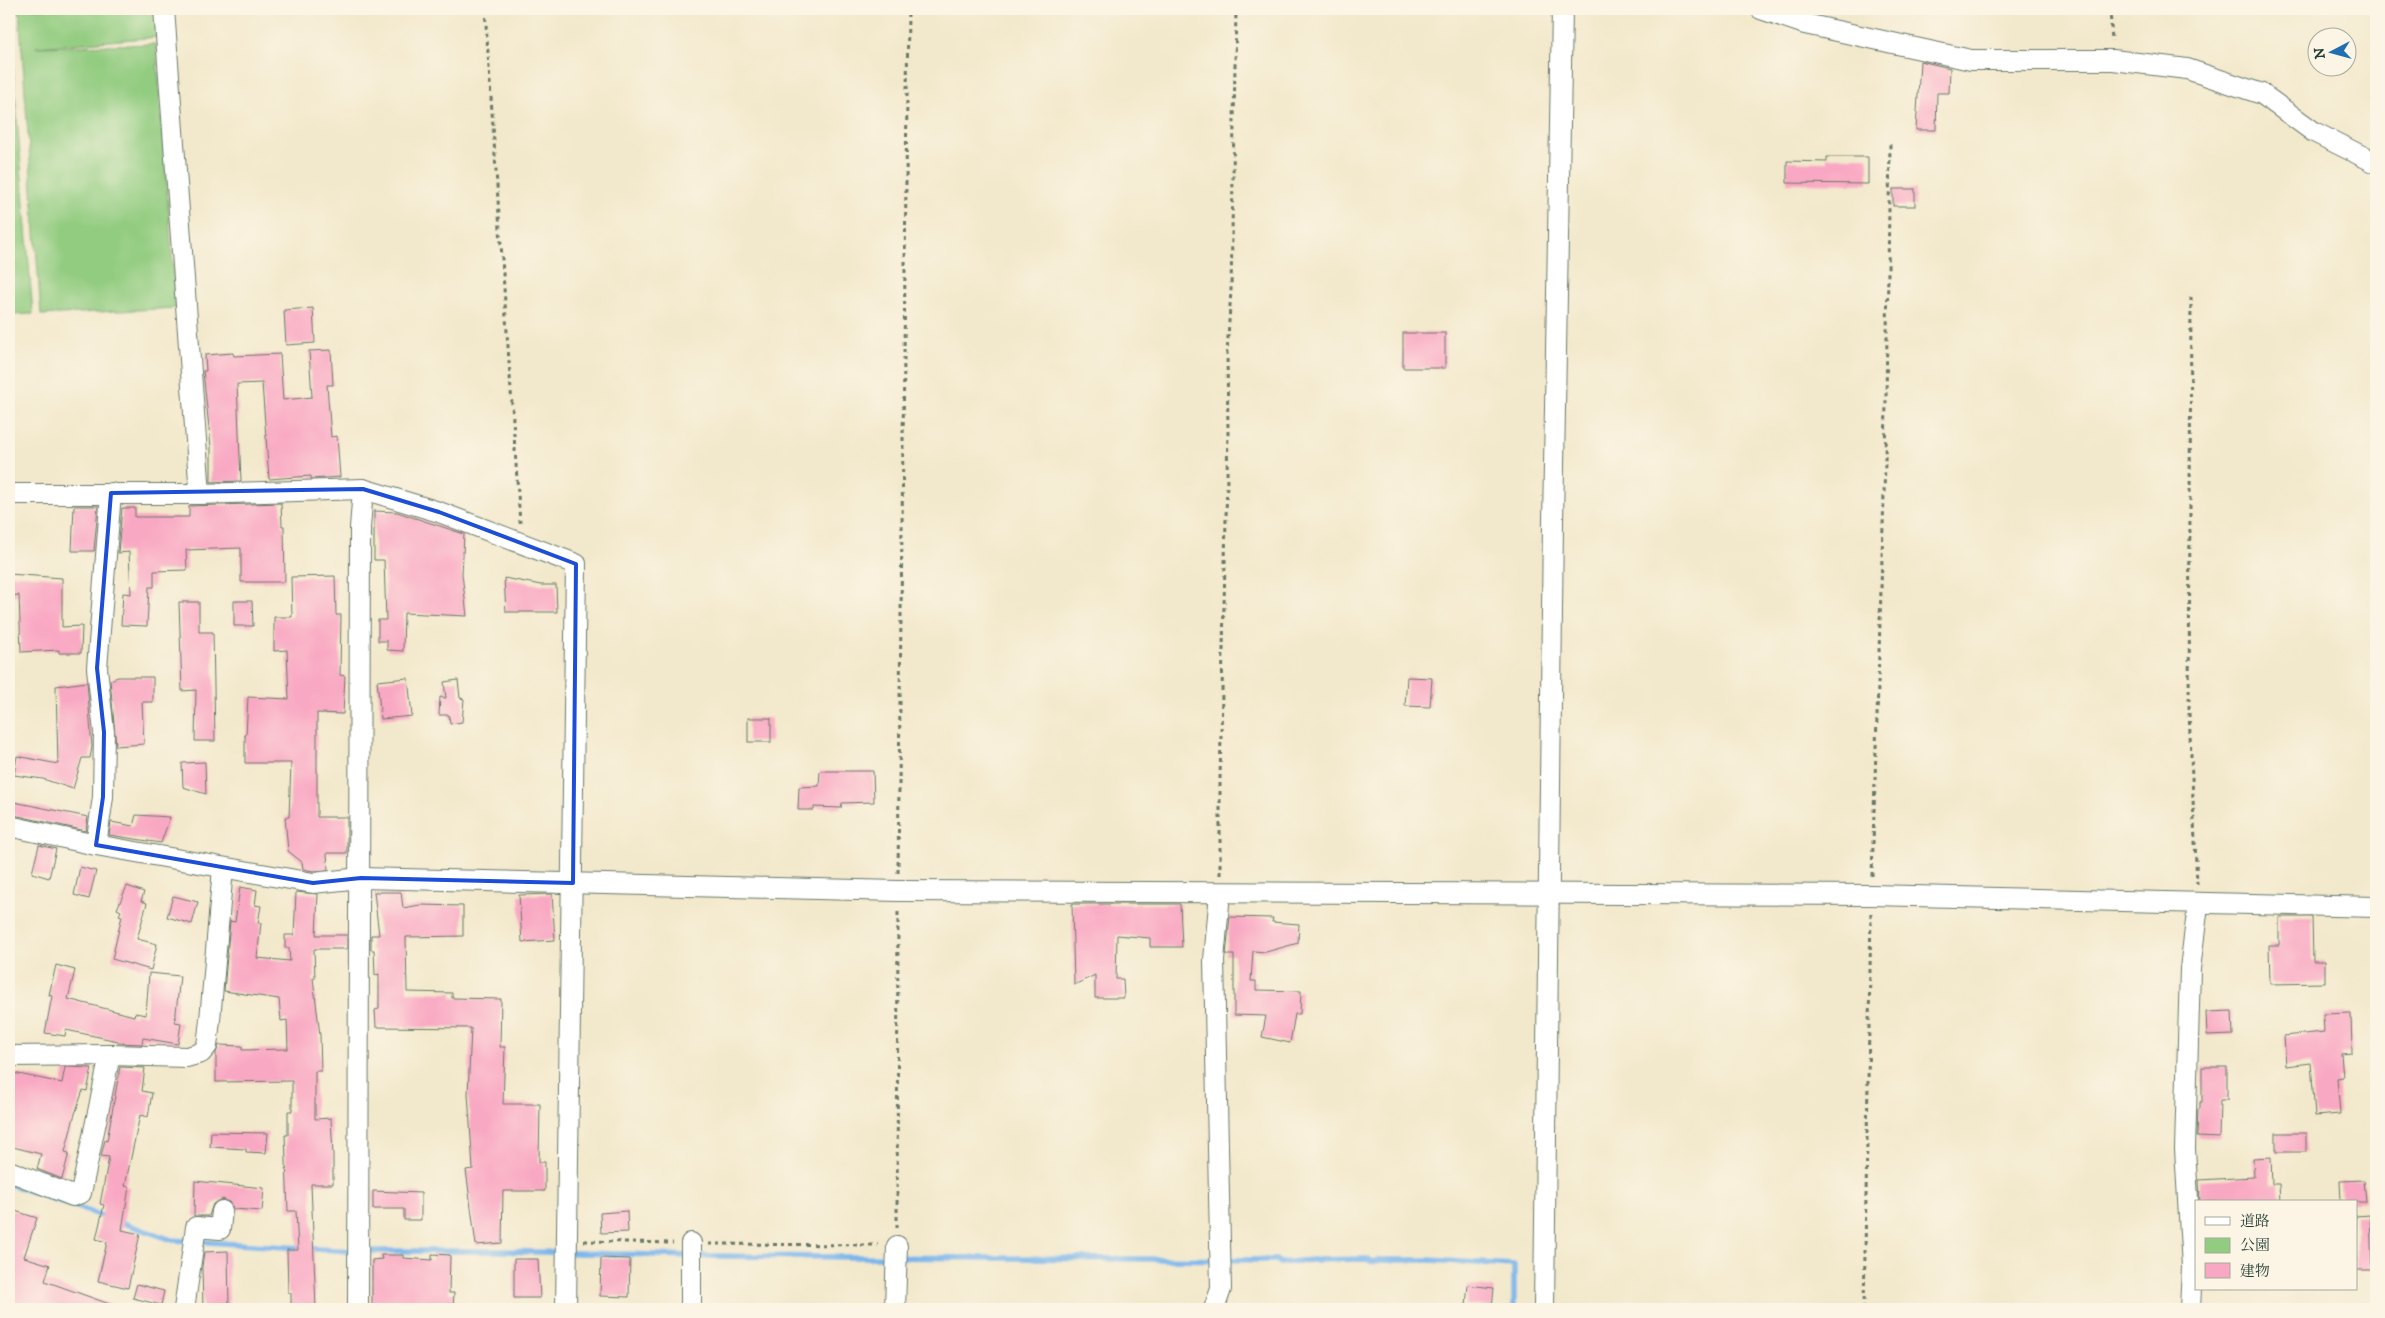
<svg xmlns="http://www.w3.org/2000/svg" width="2385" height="1318" viewBox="0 0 2385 1318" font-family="'IM FELL DW Pica','Noto Serif JP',serif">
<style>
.green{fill:#92cc80;stroke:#58845a}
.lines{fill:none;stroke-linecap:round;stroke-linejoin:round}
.stream{stroke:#7ab6ec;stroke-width:5.5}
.building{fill:#f9a8c3}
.minor-casing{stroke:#697969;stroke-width:22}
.path{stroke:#697969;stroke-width:3;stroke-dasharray:4 4;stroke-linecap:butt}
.minor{stroke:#fff;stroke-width:20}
.marked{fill:none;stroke:#1d4ed8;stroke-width:4;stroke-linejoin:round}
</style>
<rect width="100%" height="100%" fill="#fcf5e5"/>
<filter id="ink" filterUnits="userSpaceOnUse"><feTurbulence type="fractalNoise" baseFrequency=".02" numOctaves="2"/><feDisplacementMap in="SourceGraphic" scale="10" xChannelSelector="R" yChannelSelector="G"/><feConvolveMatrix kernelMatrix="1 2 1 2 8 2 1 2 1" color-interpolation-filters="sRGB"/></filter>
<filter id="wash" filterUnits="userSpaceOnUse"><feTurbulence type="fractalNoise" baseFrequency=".0096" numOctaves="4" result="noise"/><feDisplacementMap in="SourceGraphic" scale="20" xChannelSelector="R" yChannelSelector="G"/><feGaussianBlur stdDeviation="1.12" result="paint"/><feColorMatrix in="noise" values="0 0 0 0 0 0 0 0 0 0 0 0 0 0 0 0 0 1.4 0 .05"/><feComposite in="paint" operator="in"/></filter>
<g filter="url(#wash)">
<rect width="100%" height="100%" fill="#f2e8cb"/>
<g class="green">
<path d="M19,9h138l2,28 -123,10 120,-3 20,264 -135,7z"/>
<path d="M9,56h3l21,258 -24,1z"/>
</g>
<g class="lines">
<g class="stream">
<path d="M9,1184l99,34"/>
<path d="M117,1221l55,19 180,11h148l197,5 579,4 3,3 33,-3 54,-1 7,3 7,-2h49l85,5v44"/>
</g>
</g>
<g id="blocks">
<g class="building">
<path d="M1920,61l30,7 -1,25h-12l-1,37h-20z"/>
<path d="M1827,157h41v27l-81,-1v-22l40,1z"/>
<rect x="1893" y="189" width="22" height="17"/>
<path d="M313,308l2,35 -29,2 -2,-35z"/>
<rect x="1403" y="333" width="42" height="35"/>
<path d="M331,350l2,35h-6l4,52 6,-1 3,41 -29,2v-3l-42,3 -7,-96 -25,1 4,97 -30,1v-35l-8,-76h3l-1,-16 28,-2 1,3 46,-2 3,46 29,-3 -3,-46z"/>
<path d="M281,503l1,23h2l1,56h-44v-34l-55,2 1,20 -33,1v16h-5l-2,39 -26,-1 2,-32 8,1 -2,-42 -11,1 4,-45h13v9h54v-11z"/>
<path d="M74,506h24l-4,45h-22z"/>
<path d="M374,511l23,1 67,22 -2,40 5,42 -63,-3 -1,38 -16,-1v-9h-9v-21h8l-2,-60h-10z"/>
<path d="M9,574l53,4v49l20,-1 -1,27h-22v-3l-38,2 -2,-57 -10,1z"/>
<path d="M335,576l1,39h5l-1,60 5,1 -2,38 -26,-1v104h30v36h-20l1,17 -15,1 -10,-2 -1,-7 -14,-11 -3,-34h4l2,-54h-46v-28h1l2,-38 41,2 -2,-49 -13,1v-34h18l-1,-40z"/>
<path d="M504,578l37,7h15l1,27h-51z"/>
<path d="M234,601h18l1,25h-19z"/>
<path d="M179,602h20v30h14l2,109h-20l1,-51 -14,1z"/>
<path d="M118,677h35v25h-11l2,42 -28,2 -6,-66z"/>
<path d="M1407,677l25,1 -2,29 -25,-1z"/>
<path d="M408,678l4,38 -31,3 -4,-38z"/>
<path d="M458,680l2,18 4,1 -2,23 -12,2 -1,-9h-10l1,-18 6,1 -2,-16z"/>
<path d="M87,682l5,65 -2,11h-8l-9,31 -30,-10 -29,-4 3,-19 41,8 -2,-78z"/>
<rect x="748" y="718" width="23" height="24"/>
<path d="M205,762l1,32 -23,-7 -1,-24z"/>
<path d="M820,771h53l1,31 -32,1 -1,5 -27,-1v3h-16l1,-23 20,-1z"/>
<path d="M9,801l79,16 -2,14 -77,-17z"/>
<path d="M136,815l34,2 -9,26 -52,-8 2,-13 22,4z"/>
<path d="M39,845l17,4 -7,29 -17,-5z"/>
<path d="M80,867l16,4 -7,28 -15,-4z"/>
<path d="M127,886l17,6 -3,9 6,2 -10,36 20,5 -6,26 -39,-11 10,-43 -3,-1 2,-4 -4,-2z"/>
<path d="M240,887l17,3 -2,15 6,1 -3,17h3l-4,35 33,3 -1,-13h-4v-13h9l2,-43 22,2 -2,41h31v14h-33l1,29h-2l7,57 1,36h-6v48l16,-1 2,37v29h-22l5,125h-25v-16h-3l-1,-43h11l-2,-39h-8l-3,-76h3v-24h4v-30l-76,1v-29l3,-8 23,1v4l46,-1 -1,-29 -6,1 -2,-22 -55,-8 6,-70 5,1z"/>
<path d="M374,892h27l2,16 17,-3 43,1v30l-57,1 1,55 45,1v5l49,1 -1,48h5l-2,57h37l-1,58h6v29h-42l-1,52 -26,2 -10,-75 7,-1 -5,-75 3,-66 -95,-1 -1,-17 4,-1v-35l-4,1 -1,-25h-3v-15h8z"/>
<path d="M552,894l3,46 -33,2 -3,-47z"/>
<path d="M173,896l25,6 -6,22 -25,-7z"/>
<path d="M1072,904h108l2,43h-32v-9l-33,-3 -1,44h7l1,19h-29v-23l-21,10z"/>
<path d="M1230,917l43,1 -1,4 27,2 -1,19 -32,9 -13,-1 -2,30h5v9l45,1 -1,23h-5l-5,29 -28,-6 4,-21 -32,-1v-60h-8z"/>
<path d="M2279,917h33l1,44h12v22l-55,1 -1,-39h10z"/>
<path d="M56,965l19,5 -7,29 66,17 1,-3 11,2 3,-42 31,3 -5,46 6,1 -3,21 -35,-6 -1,6 -24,-1v-2l-52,-11 -1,6 -20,-3 7,-37 -3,-1z"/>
<path d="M2232,1011l1,24 -26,1 -1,-24z"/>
<path d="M2351,1013l1,40 -11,1 2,23 -6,1 3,36 -25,2 -4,-53 -25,3 -2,-30 40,-4 -1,-18z"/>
<path d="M65,1067l27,1 -5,23 -4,-1 -9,27 -9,35 4,1 -7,26 -25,-10 4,-15 -32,-8v-74l53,11z"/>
<path d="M120,1067l25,1 -3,23 10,2 -4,24 -8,-2 -15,71 4,1 -7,43 18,4 -12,54 -30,-7 9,-39 -11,-3 8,-34 -4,-1 9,-47 -8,-1 4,-16 2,1z"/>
<path d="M2202,1067h25v33h-7l-1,38 -22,-1 1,-28h2v-7h2z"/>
<path d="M211,1132l57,1 -2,20 -20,-1v-3l-36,-2z"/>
<rect x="2276" y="1133" width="30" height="19"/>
<path d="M2271,1157l1,27h7l1,18h-80l-1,-22 55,-3 -1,-19z"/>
<path d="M2364,1180l2,22h-25l-1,-21z"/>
<path d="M195,1181l69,7 -2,23 -29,-2 -4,-7 -6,-3 -10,5 -4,12h-15z"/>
<path d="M373,1191l48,2v27h-17v-11h-31z"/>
<path d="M12,1210l25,8 -13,39 26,8 -5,16 73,26v2h-109v-89z"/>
<path d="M627,1211l1,21 -27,1 -1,-20z"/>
<path d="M2370,1215l2,55h-16v-54z"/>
<path d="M228,1251l1,58h-26l-1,-42 2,-15z"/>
<path d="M432,1254l18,1 -1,38h5l-1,16h-81v-49l10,-1 -1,-4h22v3l29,2z"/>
<path d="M601,1258l29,1 -1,38 -29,-1z"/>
<path d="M514,1259h24l2,39h-26z"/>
<path d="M137,1284l27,7 -3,14 -28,-7z"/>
<path d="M1468,1285l26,3 -2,19 -26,-2z"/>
</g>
</g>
</g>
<g filter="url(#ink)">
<use href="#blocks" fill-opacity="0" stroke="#697969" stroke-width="1"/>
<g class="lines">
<defs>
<g id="minor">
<path d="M164,9l36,485"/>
<path d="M1761,9l44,15 166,36h142l74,9 75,25 52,38 62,31"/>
<path d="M9,494h191l163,-5 76,23 137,52 -10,745"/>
<path d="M9,826l87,19 217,38 48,-5 537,13 973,4 505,12"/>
<path d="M96,845l7,-48 1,-65 -7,-64 14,-175"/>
<path d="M9,1056l101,-1 77,2 14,-4 6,-7 3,-26 13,-152"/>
<path d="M9,1171l64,25 8,-3 29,-138"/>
<path d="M184,1309l12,-82 24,2 2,-18"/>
<path d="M358,1309l2,-781 3,-39"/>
<path d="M691,1309v-66"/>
<path d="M895,1309l2,-63"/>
<path d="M1214,1309l7,-20 -7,-329 6,-67"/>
<path d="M1544,1309l9,-787 9,-513"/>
<path d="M2190,1309l2,-42 -7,-118 5,-180 8,-64"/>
</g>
</defs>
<use href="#minor" class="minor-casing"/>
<g class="path">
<path d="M485,9l35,514"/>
<path d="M2110,9l2,32"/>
<path d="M2191,297l-2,416 8,171"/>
<path d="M898,873l10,-864"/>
<path d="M1220,875v-96l8,-347 -1,-79 4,-63 5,-281"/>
<path d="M1872,876l13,-414 5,-318"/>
<path d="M897,1228l1,-319"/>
<path d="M584,1241l89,2"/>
<path d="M709,1244l169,1"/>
<path d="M1864,1309l7,-397"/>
</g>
<use href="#minor" class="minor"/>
</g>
</g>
<path class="marked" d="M363,489l76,23 137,52 -3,319 -212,-5 -48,5 -217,-38 7,-48 1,-65 -7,-64 14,-175z"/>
<rect width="2385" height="1318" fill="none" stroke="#fcf5e5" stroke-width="30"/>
<rect x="2195" y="1200" width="162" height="90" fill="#fcf5e5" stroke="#a4ab9e"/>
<rect x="2205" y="1217" width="25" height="8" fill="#ffffff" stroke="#a4ab9e"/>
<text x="2240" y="1226" font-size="15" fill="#1f3d34">道路</text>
<rect x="2205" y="1238" width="25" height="15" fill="#92cc80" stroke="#a4ab9e"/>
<text x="2240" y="1250" font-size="15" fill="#1f3d34">公園</text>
<rect x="2205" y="1263" width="25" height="15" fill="#f9a8c3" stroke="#a4ab9e"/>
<text x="2240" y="1276" font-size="15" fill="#1f3d34">建物</text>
<g transform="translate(2332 52) rotate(264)"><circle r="24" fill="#fcf5e5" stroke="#a4ab9e"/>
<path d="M0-4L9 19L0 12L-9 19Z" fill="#1f6fb2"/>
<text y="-8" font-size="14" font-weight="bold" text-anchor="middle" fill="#1f3d34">N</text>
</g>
</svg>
